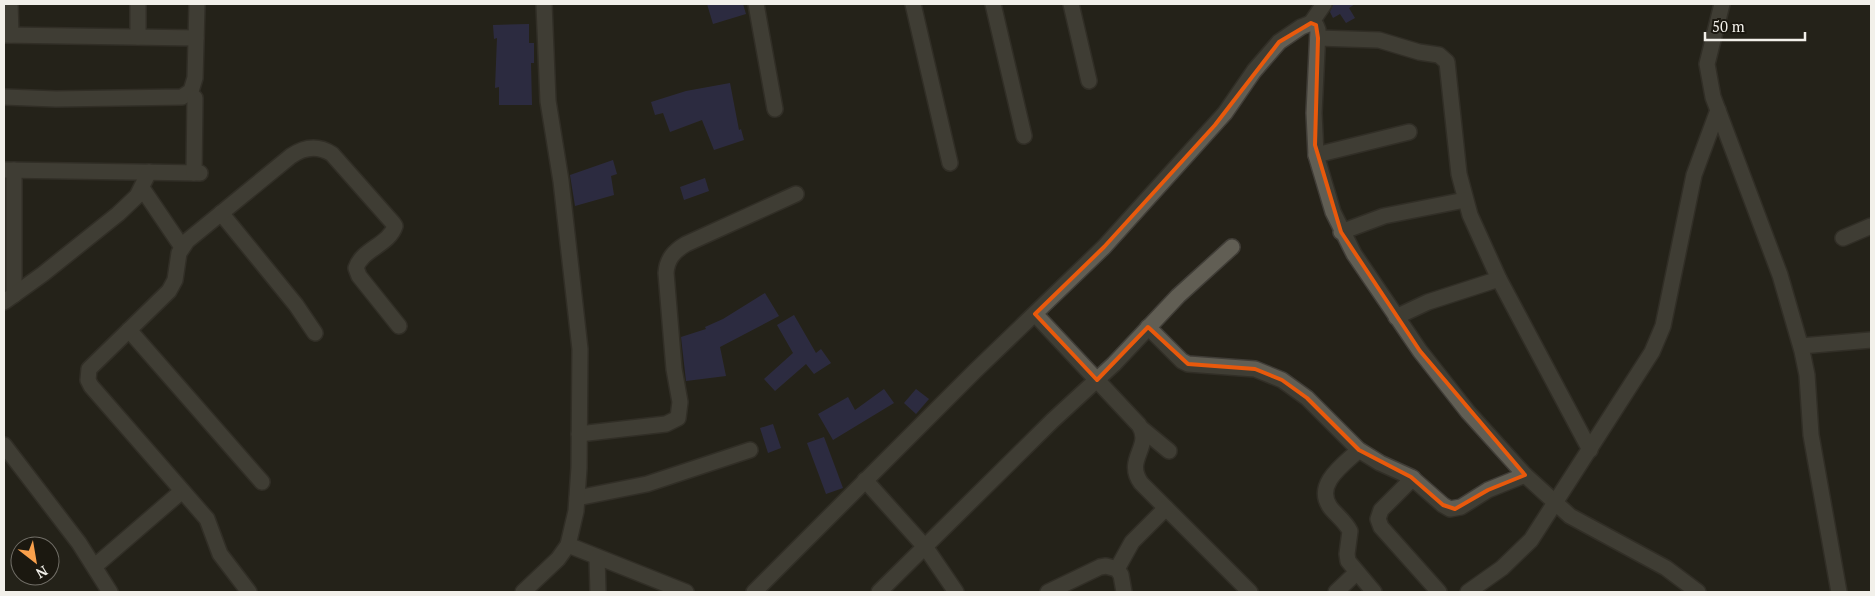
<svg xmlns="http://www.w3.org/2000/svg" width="1875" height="596" viewBox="0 0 1875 596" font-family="'PT Serif',serif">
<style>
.building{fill:#37376f}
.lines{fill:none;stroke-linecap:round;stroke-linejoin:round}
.minor-casing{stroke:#403d37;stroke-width:18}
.minor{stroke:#615e54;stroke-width:15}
.marked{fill:none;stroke:#e8590c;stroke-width:4;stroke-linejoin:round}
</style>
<rect width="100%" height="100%" fill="#252219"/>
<g class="building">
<path d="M707,4h36l3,10 -33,10z"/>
<path d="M1333,4h22l-6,4 6,10 -9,5 -6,-9 -7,4 -3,-6z"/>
<path d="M529,24v19h5v20h-3l1,42h-33v-18l-4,1 2,-50 -3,1 -1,-14z"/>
<path d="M730,83l9,47 2,-1 3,11 -30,10 -12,-30 -32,12 -7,-19 -8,2 -4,-13 35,-11z"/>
<path d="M613,160l4,14 -6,2 3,19 -39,11 -5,-31z"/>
<path d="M705,178l4,13 -25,9 -4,-13z"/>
<path d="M765,293l14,23 -59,31 6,29 -40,5 -5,-44 25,-8 -1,-2 18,-8z"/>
<path d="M794,315l22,38 5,-4 10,14 -17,11 -8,-10 -31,27 -11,-12 29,-26 -16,-28z"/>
<path d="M884,389l10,14 -61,37 -15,-26 30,-17 7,13z"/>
<path d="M916,389l13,10 -13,15 -12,-11z"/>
<path d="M773,424l8,24 -13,5 -8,-25z"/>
<path d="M824,437l19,51 -17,6 -19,-51z"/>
</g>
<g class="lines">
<defs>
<g id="minor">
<path d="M10,4l1,31"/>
<path d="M756,4l19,105"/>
<path d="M913,4l37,159"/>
<path d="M993,4l31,132"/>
<path d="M1071,4l18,77"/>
<path d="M1722,4l-15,60 6,33 67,178 22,76 5,24 4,60 28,157"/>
<path d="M1311,23l13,-19"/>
<path d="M4,35l192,3"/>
<path d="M138,37v-33"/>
<path d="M1318,38l61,2 40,12 20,3 8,7 12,112 11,41 29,64 91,171"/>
<path d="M4,97l52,2 126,-2 9,-6 4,-13 2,-74"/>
<path d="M1316,155l93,-23"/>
<path d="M4,170l196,3"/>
<path d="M194,173l1,-75"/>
<path d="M142,188l40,59"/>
<path d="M221,213l75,92 19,28"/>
<path d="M1341,232l43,-16 81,-16"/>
<path d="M1843,238l28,-12"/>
<path d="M14,295v-125"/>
<path d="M4,302l39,-28 75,-60 19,-18 12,-24"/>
<path d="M1035,314l104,111c14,22 -15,34 2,58l109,109"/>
<path d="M1396,317l32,-15 71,-23"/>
<path d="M1148,327l34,34 6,3 67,5 27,11 25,18 52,52 21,13 31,14 32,28 7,4 11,-2 27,-17 37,-15"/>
<path d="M129,330l133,152"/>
<path d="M1801,346l70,-6"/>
<path d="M1141,428l28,23"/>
<path d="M579,434l87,-10 12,-6 2,-16 -6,-33 -8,-96c1,-14 8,-22 20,-29l110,-50"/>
<path d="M4,445l75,98 31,49"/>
<path d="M1359,450c-15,14 -45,34 -29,57 6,8 15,14 20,24l-3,23 1,7 26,31"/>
<path d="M1413,478l-32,32 -3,9 3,8 58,65"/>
<path d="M865,480l61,68 30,44"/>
<path d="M577,498l70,-14 103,-34"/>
<path d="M568,545l118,47"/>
<path d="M597,557l1,35"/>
<path d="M95,566l87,-75"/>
<path d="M1117,569l15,-27 34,-34"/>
<path d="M249,592l-29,-38 -13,-35 -116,-133 -3,-6 1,-11 80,-78 6,-11 4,-27 8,-12 104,-85c13,-9 27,-11 41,-2l61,69 2,3c-6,19 -33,23 -39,42l3,8 40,50"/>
<path d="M523,592l35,-33 10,-14 8,-34 3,-43 1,-119 -19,-168 -13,-80 -4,-97"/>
<path d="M754,592l221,-221 129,-124 121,-134 29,-42 25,-29 22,-15 10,-4 5,2 2,5 -4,83 2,42 17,57 21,42 66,97 48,61 57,63 45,41 96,52 32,24"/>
<path d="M879,592l173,-171 62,-57 64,-68 54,-49"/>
<path d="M1048,592l52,-25 6,-1 11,3 4,6 3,17"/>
<path d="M1336,592l20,-19"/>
<path d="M1468,592l34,-24 29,-28 121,-188 11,-26 31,-151 24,-65"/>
</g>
</defs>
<use href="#minor" class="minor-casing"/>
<use href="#minor" class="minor"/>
</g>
<path d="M0 0H1875V596H0ZM1311,23l5,2 2,13 -3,107 26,87 79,119 105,124 -37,15 -33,19 -12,-4 -32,-28 -52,-27 -52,-52 -25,-18 -27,-11 -67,-5 -40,-37 -51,53 -62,-66 69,-67 111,-122 64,-83z" fill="#252219" fill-opacity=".55" fill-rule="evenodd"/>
<path class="marked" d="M1311,23l5,2 2,13 -3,107 26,87 79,119 105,124 -37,15 -33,19 -12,-4 -32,-28 -52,-27 -52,-52 -25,-18 -27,-11 -67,-5 -40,-37 -51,53 -62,-66 69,-67 111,-122 64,-83z"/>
<rect width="1875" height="596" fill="none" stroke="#f2f0ea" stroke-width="10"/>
<g transform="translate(35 561) rotate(149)"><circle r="24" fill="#1b1810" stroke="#716e67"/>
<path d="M0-4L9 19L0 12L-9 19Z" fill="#f9a04c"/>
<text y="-8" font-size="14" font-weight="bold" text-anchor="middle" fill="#f2f0ea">N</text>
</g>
<path d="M1705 32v8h100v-8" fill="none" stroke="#f2f0ea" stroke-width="2.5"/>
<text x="1712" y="32" font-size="15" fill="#f2f0ea" stroke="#1b1810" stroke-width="4" paint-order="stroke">50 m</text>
</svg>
